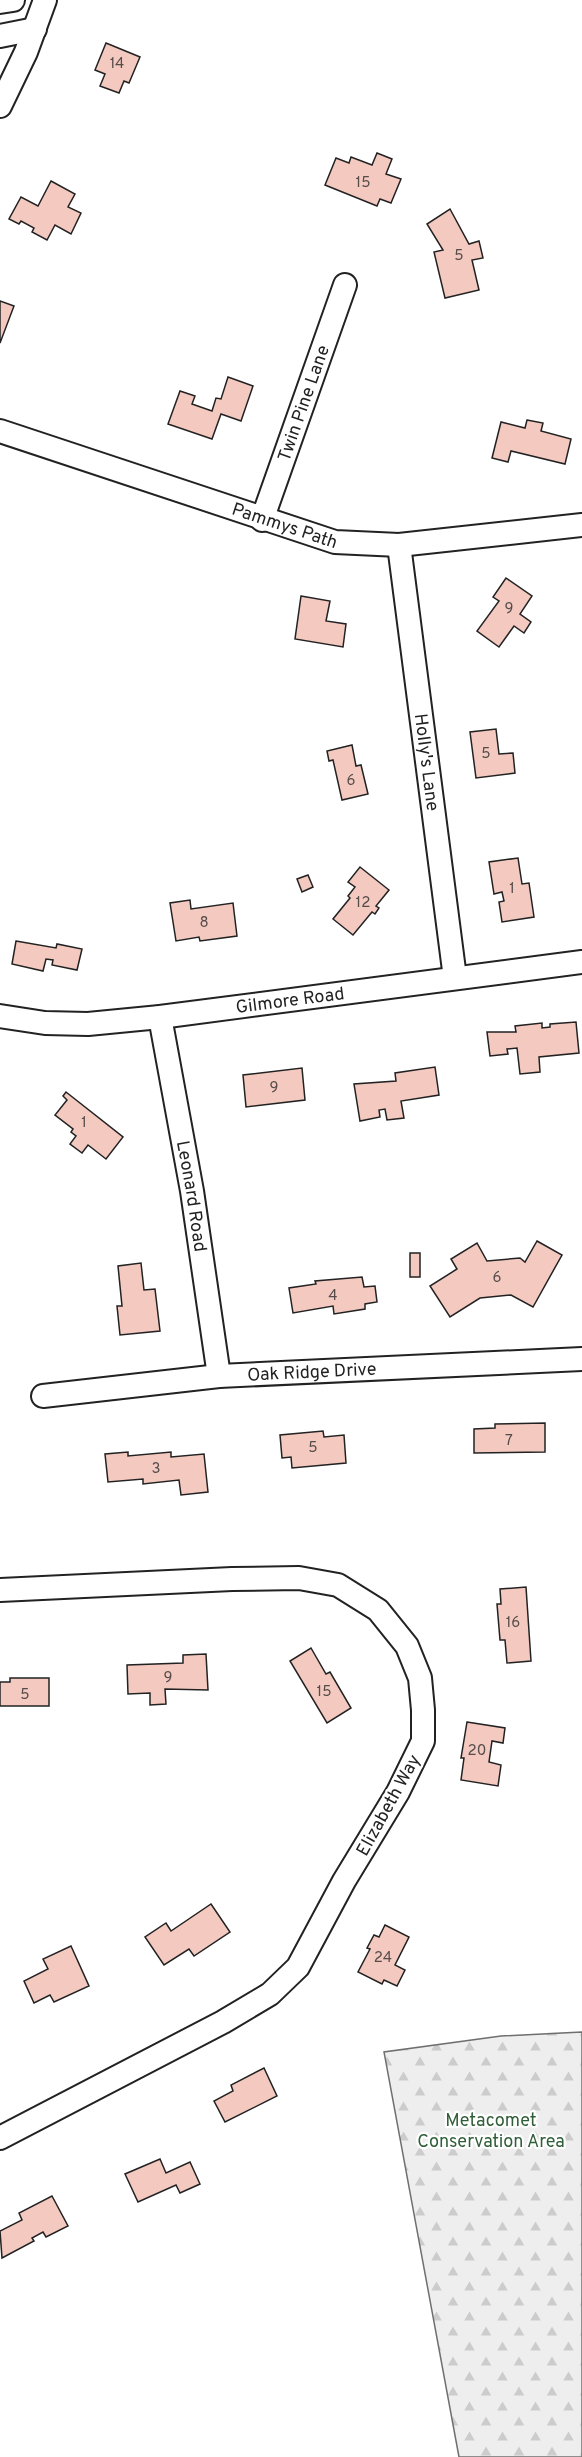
<svg xmlns="http://www.w3.org/2000/svg" width="582" height="2457" viewBox="0 0 582 2457" font-family="Overpass,sans-serif">
<style>
.forest{fill:url(#forest-firs);stroke:#6f6f6f;stroke-width:1.5}
.building{fill:#f3c9c0;stroke:#222;stroke-width:1.5}
.lines{fill:none;stroke-linecap:round;stroke-linejoin:round}
.minor-casing{stroke:#222;stroke-width:26}
.minor{stroke:#fff;stroke-width:22}
.labels{text-anchor:middle;stroke-width:4.5;stroke-linejoin:round;paint-order:stroke}
.number-label{font-size:15px;fill:#564c4a}
.street-label{font-size:18px;fill:#222;stroke:#fff}
.park-label{font-size:18px;fill:#2f5e38;stroke:#fff}
</style>
<defs>
<pattern id="forest-firs" width="22" height="20" patternUnits="userSpaceOnUse" patternTransform="scale(1.5)"><rect width="22" height="20" fill="#eee"/><path d="M5 1l3.5 6h-7zM16 11l3.5 6h-7z" fill="#ccc"/></pattern>
</defs>
<rect width="100%" height="100%" fill="#fff"/>
<path class="forest" d="M582,2032v425h-123l-75,-405 117,-16z"/>
<g class="building">
<path d="M106,43l34,14 -11,26 -5,-2 -5,12 -19,-7 5,-12 -10,-4z"/>
<path d="M377,153l15,6 -6,15 15,5 -10,24 -11,-4 -3,7 -52,-21 11,-27 13,5 2,-6 21,8z"/>
<path d="M51,181l24,13 -7,13 13,6 -10,21 -16,-9 -8,15 -15,-8 2,-4 -13,-7 -2,3 -10,-5 12,-22 17,9z"/>
<path d="M450,209l19,35 10,-3 4,17 -11,2 7,30 -34,8 -11,-46 9,-2 -16,-26z"/>
<path d="M0,301l14,5 -14,37z"/>
<path d="M228,377l25,9 -12,35 -20,-7 -9,25 -44,-15 12,-33 15,5 -3,8 20,7 4,-13 5,1z"/>
<path d="M527,420l16,3 -2,8 30,8 -6,25 -54,-13 -3,11 -16,-4 9,-36 24,6z"/>
<path d="M506,578l26,18 -12,18 11,8 -7,11 -10,-7 -15,21 -22,-16 22,-30 -6,-4z"/>
<path d="M301,596l29,5 -4,20 20,3 -3,23 -48,-8z"/>
<path d="M496,729l3,25 14,-1 2,20 -39,5 -6,-46z"/>
<path d="M352,745l4,21 5,-1 7,29 -26,6 -9,-40 -4,1 -2,-10z"/>
<path d="M518,858l4,26 7,-1 5,34 -32,5 -3,-20 5,-1 -2,-9 -8,2 -5,-32z"/>
<path d="M360,867l29,23 -13,16 3,2 -4,6 -3,-2 -19,23 -20,-16 17,-21 -2,-2 7,-9 -7,-5z"/>
<path d="M308,875l5,12 -11,5 -5,-13z"/>
<path d="M190,900l1,9 42,-6 4,33 -37,5 -1,-4 -23,4 -6,-38z"/>
<path d="M16,941l40,7 1,-4 25,5 -5,21 -25,-5 1,-5 -7,-1 -3,12 -31,-7z"/>
<path d="M576,1022l3,31 -40,4 1,15 -20,2 -3,-26 -10,1 1,5 -18,2 -3,-24h29l-1,-6 27,-3v5l8,-1v-3z"/>
<path d="M435,1067l4,28 -38,6 3,17 -17,2 -2,-11 -6,1 1,7 -20,4 -6,-37 42,-3 -1,-8z"/>
<path d="M302,1068l3,32 -59,7 -3,-32z"/>
<path d="M66,1092l57,45 -17,22 -18,-14 -6,8 -12,-9 6,-8 -5,-4 2,-3 -18,-14 12,-15 -4,-4z"/>
<path d="M537,1241l25,14 -29,52 -22,-12 -31,3 -30,19 -20,-31 27,-17 -6,-10 26,-16 10,18 33,-3 5,4z"/>
<rect x="410" y="1253" width="10" height="24"/>
<path d="M141,1263l3,27 11,-1 5,42 -40,4 -3,-29h5l-4,-40z"/>
<path d="M362,1277l2,10 11,-1 2,16 -12,2v5l-31,5 -1,-8 -40,7 -4,-25 27,-4 -1,-3z"/>
<path d="M545,1423v29l-71,1v-24l21,-1v-4z"/>
<path d="M323,1431l1,6 20,-2 2,28 -54,5 -1,-11 -9,1 -2,-23z"/>
<path d="M128,1452v4l43,-4v5l33,-3 4,38 -27,3 -2,-15 -36,4v-5l-35,3 -3,-28z"/>
<path d="M526,1587l5,74 -24,2 -2,-23h-5l-3,-36h4l-1,-15z"/>
<path d="M311,1648l15,26 4,-2 21,36 -24,15 -37,-62z"/>
<path d="M206,1654l2,36 -43,-1 1,15 -16,1v-12l-22,1 -1,-29 56,-2v-8z"/>
<path d="M10,1678h39v28h-49v-24h10z"/>
<path d="M467,1722l38,6 -2,15 -11,-2 -3,21 12,3 -3,21 -37,-6 3,-22h-3z"/>
<path d="M211,1904l19,28 -36,24 -5,-7 -25,16 -19,-28 21,-14 5,8z"/>
<path d="M385,1925l24,12 -14,28 10,5 -8,16 -13,-6 -2,4 -24,-12 12,-23 -3,-1 7,-13 5,2z"/>
<path d="M71,1946l18,40 -35,16 -4,-7 -16,8 -10,-22 24,-12 -5,-10z"/>
<path d="M264,2068l13,28 -52,26 -11,-21 19,-10 -2,-6z"/>
<path d="M160,2159l6,14 24,-11 10,22 -20,9 -4,-8 -38,17 -13,-28z"/>
<path d="M52,2196l16,30 -22,11 -3,-5 -11,6 2,3 -32,17 -2,-27 22,-11 -3,-7z"/>
</g>
<g class="lines">
<defs>
<g id="minor">
<path d="M0,2l13,-2"/>
<path d="M0,36l35,-7"/>
<path d="M0,106l26,-54 19,-52"/>
<path id="s1" d="M0,431l335,111 64,3 183,-20"/>
<path id="s2" d="M262,520l83,-235"/>
<path id="s3" d="M399,545l56,433"/>
<path id="s4" d="M0,1016l45,7 43,1 72,-7 422,-55"/>
<path id="s5" d="M160,1017l32,174 27,185"/>
<path id="s6" d="M43,1396l176,-20 363,-17"/>
<path d="M0,1590l232,-11 67,-1 39,7 40,25 29,36 13,32 3,32v31l-25,51 -54,89 -46,86 -28,27 -47,28 -223,116"/>
</g>
</defs>
<use href="#minor" class="minor-casing"/>
<use href="#minor" class="minor"/>
</g>
<g class="labels">
<g class="number-label">
<text x="117" y="68">14</text>
<text x="363" y="187">15</text>
<text x="459" y="260">5</text>
<text x="509" y="613">9</text>
<text x="486" y="758">5</text>
<text x="351" y="785">6</text>
<text x="512" y="893">1</text>
<text x="363" y="907">12</text>
<text x="204" y="927">8</text>
<text x="274" y="1092">9</text>
<text x="84" y="1127">1</text>
<text x="497" y="1282">6</text>
<text x="333" y="1300">4</text>
<text x="509" y="1445">7</text>
<text x="313" y="1452">5</text>
<text x="156" y="1473">3</text>
<text x="513" y="1627">16</text>
<text x="168" y="1682">9</text>
<text x="324" y="1696">15</text>
<text x="25" y="1699">5</text>
<text x="477" y="1755">20</text>
<text x="383" y="1962">24</text>
</g>
<g class="street-label">
<text dy="6" stroke="none"><textPath href="#s2" startOffset="124">Twin Pine Lane</textPath></text>
<text dy="6" stroke="none"><textPath href="#s1" startOffset="300">Pammys Path</textPath></text>
<text dy="6" stroke="none"><textPath href="#s3" startOffset="219">Holly's Lane</textPath></text>
<text dy="6" stroke="none"><textPath href="#s4" startOffset="292">Gilmore Road</textPath></text>
<text dy="6" stroke="none"><textPath href="#s5" startOffset="182">Leonard Road</textPath></text>
<text dy="6" stroke="none"><textPath href="#s6" startOffset="270">Oak Ridge Drive</textPath></text>
<text transform="translate(388 1805) rotate(-61)" y="6">Elizabeth Way</text>
</g>
<g class="park-label">
<text x="491" y="2126">Metacomet<tspan x="491" dy="21">Conservation Area</tspan></text>
</g>
</g>
</svg>
